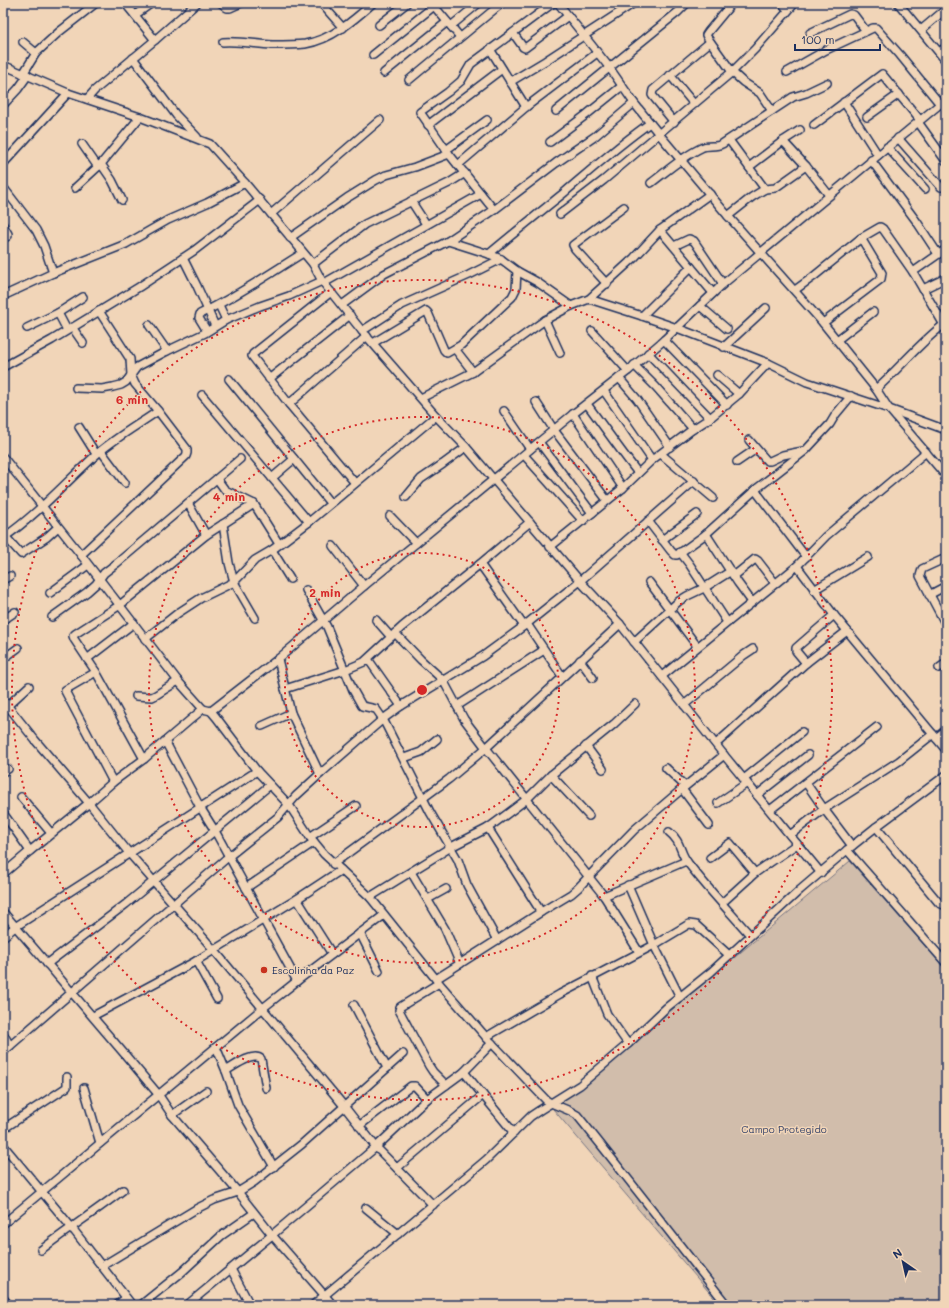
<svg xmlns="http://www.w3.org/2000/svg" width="949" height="1308" viewBox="0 0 949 1308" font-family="Mali,sans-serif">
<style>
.green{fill:#d1bdab;stroke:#767684}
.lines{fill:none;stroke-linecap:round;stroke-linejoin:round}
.minor-casing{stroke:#1b2f5e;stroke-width:10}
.minor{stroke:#f1d5b8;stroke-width:7}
.ring{fill:none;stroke:#d62828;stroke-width:2;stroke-dasharray:2 4}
.poi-dot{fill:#c8321e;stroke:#f1d5b8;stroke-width:1.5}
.labels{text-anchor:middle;stroke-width:3;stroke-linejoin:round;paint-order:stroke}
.poi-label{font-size:10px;fill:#1b2f5e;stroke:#f1d5b8;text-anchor:start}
.park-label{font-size:10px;fill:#36446a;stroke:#f1d5b8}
.centre{fill:#d62828;stroke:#f1d5b8;stroke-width:2}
.ring-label{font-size:12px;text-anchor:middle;font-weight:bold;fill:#d62828;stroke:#f1d5b8;stroke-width:3;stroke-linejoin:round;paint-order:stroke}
</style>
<rect width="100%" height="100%" fill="#f1d5b8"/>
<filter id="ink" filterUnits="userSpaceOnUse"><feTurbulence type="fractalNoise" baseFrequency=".025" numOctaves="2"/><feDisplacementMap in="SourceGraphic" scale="8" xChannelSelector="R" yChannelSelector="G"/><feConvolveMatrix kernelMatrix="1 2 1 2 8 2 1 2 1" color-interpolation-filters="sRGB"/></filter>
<g filter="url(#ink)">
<path class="green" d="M850,861l96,109v335h-226l-167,-196z"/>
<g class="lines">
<defs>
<g id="minor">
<path d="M125,3l30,37"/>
<path d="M221,3l6,5h3l11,-5"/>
<path d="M321,3l22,25"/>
<path d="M438,3l-4,3 26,31"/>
<path d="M558,3l51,64 25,36 25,31 69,82 95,107 53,66 13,20 57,67"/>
<path d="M732,3l-24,29 -2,3 1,2 25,35 11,10 17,11 12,18"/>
<path d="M782,3l6,7"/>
<path d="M898,3l48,58"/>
<path d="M135,15l17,-12"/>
<path d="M379,25l28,-22"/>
<path d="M451,26l28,-23"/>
<path d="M921,30l25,-21"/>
<path d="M513,33l10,14 2,1 43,-32"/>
<path d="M810,33l40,-19 4,1 12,16"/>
<path d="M23,42l13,11"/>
<path d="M223,42c17,-1 32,2 49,3 11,0 23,0 33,-1 26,-4 49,-24 68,-41"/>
<path d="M490,49l36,58"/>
<path d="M939,52l7,-5"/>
<path d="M373,55l61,-49 -3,-3"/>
<path d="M133,58l43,57 21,22"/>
<path d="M3,65l65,28 72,24 70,27 35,39 68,81 9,17 40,50 74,85 30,31 114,134 40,43 104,131 97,118"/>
<path d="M787,72l39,-22 47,-22h3l24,27 40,49"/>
<path d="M384,73l63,-51"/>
<path d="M23,74l13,-21 23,-21 37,-29"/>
<path d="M670,75l24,29"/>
<path d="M409,80l93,-77"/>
<path d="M510,82l35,-21 89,-58"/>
<path d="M87,99l8,-9 60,-50 42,-37"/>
<path d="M844,102l34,53"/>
<path d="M3,105l15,-16 10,-14"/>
<path d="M556,111l122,-99 9,-9"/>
<path d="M867,117l32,-23"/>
<path d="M674,122l-22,-27 1,-5 57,-48"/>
<path d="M918,122l28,39"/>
<path d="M428,125l74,-56"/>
<path d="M814,125l68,-51 38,46"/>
<path d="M898,138l43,49"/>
<path d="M729,140l36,49"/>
<path d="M783,141l23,25 23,29"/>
<path d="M550,142l36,-27 36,-29"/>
<path d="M82,144l16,23"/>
<path d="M887,147l38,42"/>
<path d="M446,150l41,-30"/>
<path d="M871,160l46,62 21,32"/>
<path d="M3,164l65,-71"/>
<path d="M101,164l11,16 10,20"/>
<path d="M458,165l68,-58 71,-54"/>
<path d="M749,167l34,-26 17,-11"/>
<path d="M651,183c16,-12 31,-26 50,-35 7,-4 14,0 21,-4l71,-47 13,-4 21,-10"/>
<path d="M3,187l33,43 8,16 9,27"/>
<path d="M75,188l26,-24 39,-47"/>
<path d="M411,201l15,23"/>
<path d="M494,210l-45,-56 -29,-42 28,-20 13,-11 10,-17 82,-61"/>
<path d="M271,214l109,-94"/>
<path d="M560,214l44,-34 128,-108 23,-23 40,-46"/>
<path d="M728,216l24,-19 13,-8 10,-1 31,-22"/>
<path d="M3,225l5,9v2l-5,3"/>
<path d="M660,230l53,63"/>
<path d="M290,238l57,-40 29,-18 10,-5 29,-8 34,-13"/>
<path d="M448,241l46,-31 62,-47 38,-26 40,-34"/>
<path d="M674,246l15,-7 5,2 29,43"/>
<path d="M489,254c25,-21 50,-41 76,-62 28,-24 55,-48 85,-69"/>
<path d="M183,258l14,28 18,40"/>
<path d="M313,264l52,-40 84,-41 16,-10"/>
<path d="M913,272l33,-23"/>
<path d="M324,283l157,-89"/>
<path d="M607,284l-32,-35 -2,-4 51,-38"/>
<path d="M923,289l23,-11"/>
<path d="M795,290l18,-13 48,-39 19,-11 3,2 30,43 31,53"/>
<path d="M331,292l-78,62 -1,2 37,48 66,79"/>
<path d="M3,296l50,-23 73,-29 42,-24 39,-17 38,-20"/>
<path d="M589,299l53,17 35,12 91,35 39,19 82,27 57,21"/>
<path d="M219,305l7,15"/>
<path d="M342,305l42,-31 64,-33 41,13 12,5 16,12 20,11 34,24"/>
<path d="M700,306l27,23"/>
<path d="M99,311l31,48 1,16 4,9 23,27"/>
<path d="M58,313l9,17"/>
<path d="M642,316l49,-49"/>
<path d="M545,320l15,33"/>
<path d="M823,323l58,-44 1,-6 -21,-35"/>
<path d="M149,325l18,26"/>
<path d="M72,327l11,16"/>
<path d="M27,328l31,-15 25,-16"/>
<path d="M207,331l-8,-13 1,-4c36,-17 69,-40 103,-61"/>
<path d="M362,331l40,-26 67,-30 32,-16"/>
<path d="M592,331l36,40"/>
<path d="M664,340l63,65"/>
<path d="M837,340l36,-28"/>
<path d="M373,343l53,-32 2,2 16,37 3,3 14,-8 51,-48 4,-8 1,-18"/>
<path d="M724,347l42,-39"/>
<path d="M455,349l18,23"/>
<path d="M648,353l62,65"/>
<path d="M634,365l22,22 37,42"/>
<path d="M3,367l49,-27 87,-53 56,-37 65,-50"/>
<path d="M717,375l22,19"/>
<path d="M619,378l18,21 33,48"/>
<path d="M229,379l101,124"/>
<path d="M269,379l81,-64"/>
<path d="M76,388l26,1 11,-2 8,-2 5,-3 11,-15 30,-16 38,-18 21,-13 34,-14 29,-10 33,-15"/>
<path d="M876,389c24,-21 45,-48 70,-66"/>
<path d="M604,391l48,69"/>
<path d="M202,395l107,127"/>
<path d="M421,398l52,-26 72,-52 26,-14 18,-7 45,-41 26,-28 50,-36"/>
<path d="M536,402l18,28 53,70"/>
<path d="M289,404l78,-68"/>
<path d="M587,404c17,23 33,46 51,69"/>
<path d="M504,411l26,38"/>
<path d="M573,414l50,74"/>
<path d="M79,427l17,27"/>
<path d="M749,440l18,21h3l13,-6 20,-4"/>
<path d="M539,442l53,71"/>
<path d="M101,451l24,32"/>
<path d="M661,454l52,44"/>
<path d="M524,455l59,66"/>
<path d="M3,457l78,98 97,126 25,28 8,2 5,6 41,54 32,34 21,32 14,17 46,43 69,86 47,54 60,63 5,3 19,8 7,4c51,63 100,127 150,190"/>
<path d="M737,462l19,-13"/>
<path d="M272,478l22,-19"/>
<path d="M217,479l8,11 29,14"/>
<path d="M755,490l51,67"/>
<path d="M406,497l15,-18 22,-15 23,-17"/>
<path d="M188,503l18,32"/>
<path d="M390,516l26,27"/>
<path d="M648,521l23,30 4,4h2l29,-21 49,-44 51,-40 24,-26 6,-10 15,-18"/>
<path d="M223,524l6,39 5,19 21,36"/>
<path d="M706,534l32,49 14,19"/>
<path d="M5,536l16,18 26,-17 11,-10"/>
<path d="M3,538c35,-24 63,-56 94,-84 18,-16 41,-29 61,-43l29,38v4l-1,3 -105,99"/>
<path d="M662,540l35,-26"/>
<path d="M333,546l31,40"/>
<path d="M550,547l73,-59 29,-28 41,-31 17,-11 29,-24 29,-31"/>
<path d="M272,550l18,29"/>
<path d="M680,552l10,13 37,57"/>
<path d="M946,558l-24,11 -2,7 26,49"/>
<path d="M480,564l44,62"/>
<path d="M797,566l37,49 112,135"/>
<path d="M734,576l21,-17 3,2 17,22"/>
<path d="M3,580l7,-4"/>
<path d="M649,582l48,64"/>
<path d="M306,590l21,37 26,63 9,16 14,3 7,10 47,93 28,48 9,25 30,55"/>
<path d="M814,590l54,-33"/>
<path d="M50,593l38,-28"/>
<path d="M929,595l17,-9"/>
<path d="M52,617l35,-25 9,-8 8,-11 13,-10 123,-104"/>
<path d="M3,620l12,-8"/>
<path d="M376,620l15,17"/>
<path d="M527,624l35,52"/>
<path d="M395,633l26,27 22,20 21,39 22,29 118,148 35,56"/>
<path d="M145,639l33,-26 23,-15 33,-16 21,-22 17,-10 37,-28 127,-106"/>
<path d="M634,642l45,-41 8,-5 17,-8 27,-17"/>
<path d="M3,659l15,-11"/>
<path d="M87,659l47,-36"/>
<path d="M278,659l13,54 29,61"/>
<path d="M368,659l33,47"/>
<path d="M580,660l13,18"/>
<path d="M806,663l-10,-12v-3l38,-33"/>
<path d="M939,668l7,-5"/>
<path d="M96,672l-31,18v1l48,91"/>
<path d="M662,676l135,-110 29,-30 100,-84"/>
<path d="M285,689l60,-19 19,-8 38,-35 78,-63 50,-42"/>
<path d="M136,696l16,1 4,-2 22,-14"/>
<path d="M3,700l32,40 54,63 40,50 85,97 130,156 32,41 57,58"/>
<path d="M684,705l60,-50 9,-6"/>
<path d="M457,706l87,-56"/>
<path d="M3,710l26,-24"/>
<path d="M211,711l67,-52 86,-73 209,-172 55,-43 36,-31 59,-56 223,-185"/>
<path d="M262,726l29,-13"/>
<path d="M936,738l10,-8"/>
<path d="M165,741l35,66 15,24 82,150"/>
<path d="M716,744l90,-81 41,-32"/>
<path d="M586,746l17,23"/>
<path d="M404,758l17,-6 16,-13"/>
<path d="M144,759l-48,-87 -22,-33 -1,-3 2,-2 45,-29 86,-70 48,-31 25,40"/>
<path d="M666,768l19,18"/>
<path d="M3,772l5,-3"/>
<path d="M551,775l38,41"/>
<path d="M744,779l58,-47"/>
<path d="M806,783l18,26 28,37"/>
<path d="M682,789l27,36"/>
<path d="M757,795l51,-40"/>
<path d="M21,797l30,36"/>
<path d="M718,803l29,-20"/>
<path d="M770,810l107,-83"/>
<path d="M3,813l27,38"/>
<path d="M876,827l63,76 7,3"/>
<path d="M488,828l53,84"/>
<path d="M669,832c13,10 10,20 19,31 19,25 41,48 62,72"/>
<path d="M790,835l34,-26 75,-48 34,-27"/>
<path d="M310,837l46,-31"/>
<path d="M847,850l99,113"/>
<path d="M710,858l20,-15 25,30"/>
<path d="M333,864l116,-85 37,-31 134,-124"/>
<path d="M411,872l34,57 15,35"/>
<path d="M3,874l27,-23 59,-48 24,-21 31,-23 59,-50"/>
<path d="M628,885l26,60 26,52"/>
<path d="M246,888l68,-46"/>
<path d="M604,896l82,-35"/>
<path d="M370,897l81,-50 37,-19 19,-14 20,-15 24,-24 63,-51 21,-20"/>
<path d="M297,899l35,55"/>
<path d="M428,899l18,-10"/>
<path d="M722,903l33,-30 42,-29"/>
<path d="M3,912l124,145 31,37 14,21 66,77 34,43 61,70"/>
<path d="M360,933l19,38"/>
<path d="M3,937l12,-10 242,-156"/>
<path d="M196,961l21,38"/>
<path d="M47,964l79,-60 144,-119"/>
<path d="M592,976l15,38 21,30"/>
<path d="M436,979l105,-67 30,-18 7,-6 18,-19 38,-39 48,-41 42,-34"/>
<path d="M439,983l-39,24 -1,3 30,56 4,6 13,13"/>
<path d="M354,1005l33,63"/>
<path d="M93,1016l103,-55 101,-62 44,-29"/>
<path d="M3,1033l7,13"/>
<path d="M486,1037l74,-43 94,-49 35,-21 7,1 33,30"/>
<path d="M216,1047l10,24 12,34 36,62"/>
<path d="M3,1052l225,-195 50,-40 18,-21 24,-22 63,-55 18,-13 82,-50 41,-30 56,-45 114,-100"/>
<path d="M226,1071c8,-5 27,-19 35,-12l5,29"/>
<path d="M464,1072l50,61"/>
<path d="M84,1088l16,55"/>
<path d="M172,1115l34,-24"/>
<path d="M359,1126l52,-40h4l12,13"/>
<path d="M3,1129l64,-42v-10"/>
<path d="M3,1145l69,83 60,77"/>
<path d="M397,1168l86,-73"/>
<path d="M366,1208l32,26"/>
<path d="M3,1224l260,-216 34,-27 87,-66"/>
<path d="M41,1250c27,-21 55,-39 82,-60"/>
<path d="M102,1266l94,-57 18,-9 24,-8 16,-10 48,-38 101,-90"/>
<path d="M231,1269l19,36"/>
<path d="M3,1298l6,7"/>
<path d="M117,1305l9,-7"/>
<path d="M141,1305l41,-33 39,-36 33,-23"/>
<path d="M187,1305l85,-70 104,-88 51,-48 37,-27 28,-29"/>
<path d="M313,1305l173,-145 45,-44 9,-6 40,-25 48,-41 38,-36 45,-36 89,-82 47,-40 29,-23 70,-52"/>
</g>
</defs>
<use href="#minor" class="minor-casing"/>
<use href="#minor" class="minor"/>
</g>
</g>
<g class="ring">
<circle cx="422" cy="690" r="137"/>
<circle cx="422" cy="690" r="273"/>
<circle cx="422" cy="690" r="410"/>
</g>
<circle class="poi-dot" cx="264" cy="970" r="4"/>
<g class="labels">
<g class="poi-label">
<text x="272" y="974">Escolinha da Paz</text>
</g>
<g class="park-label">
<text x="784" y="1133">Campo Protegido</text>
</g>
</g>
<circle cx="422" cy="690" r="6" class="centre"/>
<g class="ring-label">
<text x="132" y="404">6 min</text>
<text x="229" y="501">4 min</text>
<text x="325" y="597">2 min</text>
</g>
<rect width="949" height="1308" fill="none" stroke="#f1d5b8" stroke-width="16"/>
<rect x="8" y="8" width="933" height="1292" fill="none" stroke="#1b2f5e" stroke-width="1.5" filter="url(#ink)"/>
<g transform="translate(903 1262) rotate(326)" stroke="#f1d5b8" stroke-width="3" paint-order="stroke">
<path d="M0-3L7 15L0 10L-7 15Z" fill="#1b2f5e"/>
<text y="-6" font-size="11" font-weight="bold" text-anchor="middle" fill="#1b2f5e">N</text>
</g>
<path d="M795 44v6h85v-6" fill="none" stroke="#1b2f5e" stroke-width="2"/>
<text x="801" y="44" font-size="12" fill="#1b2f5e" stroke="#f1d5b8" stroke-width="3" paint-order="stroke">100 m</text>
</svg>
